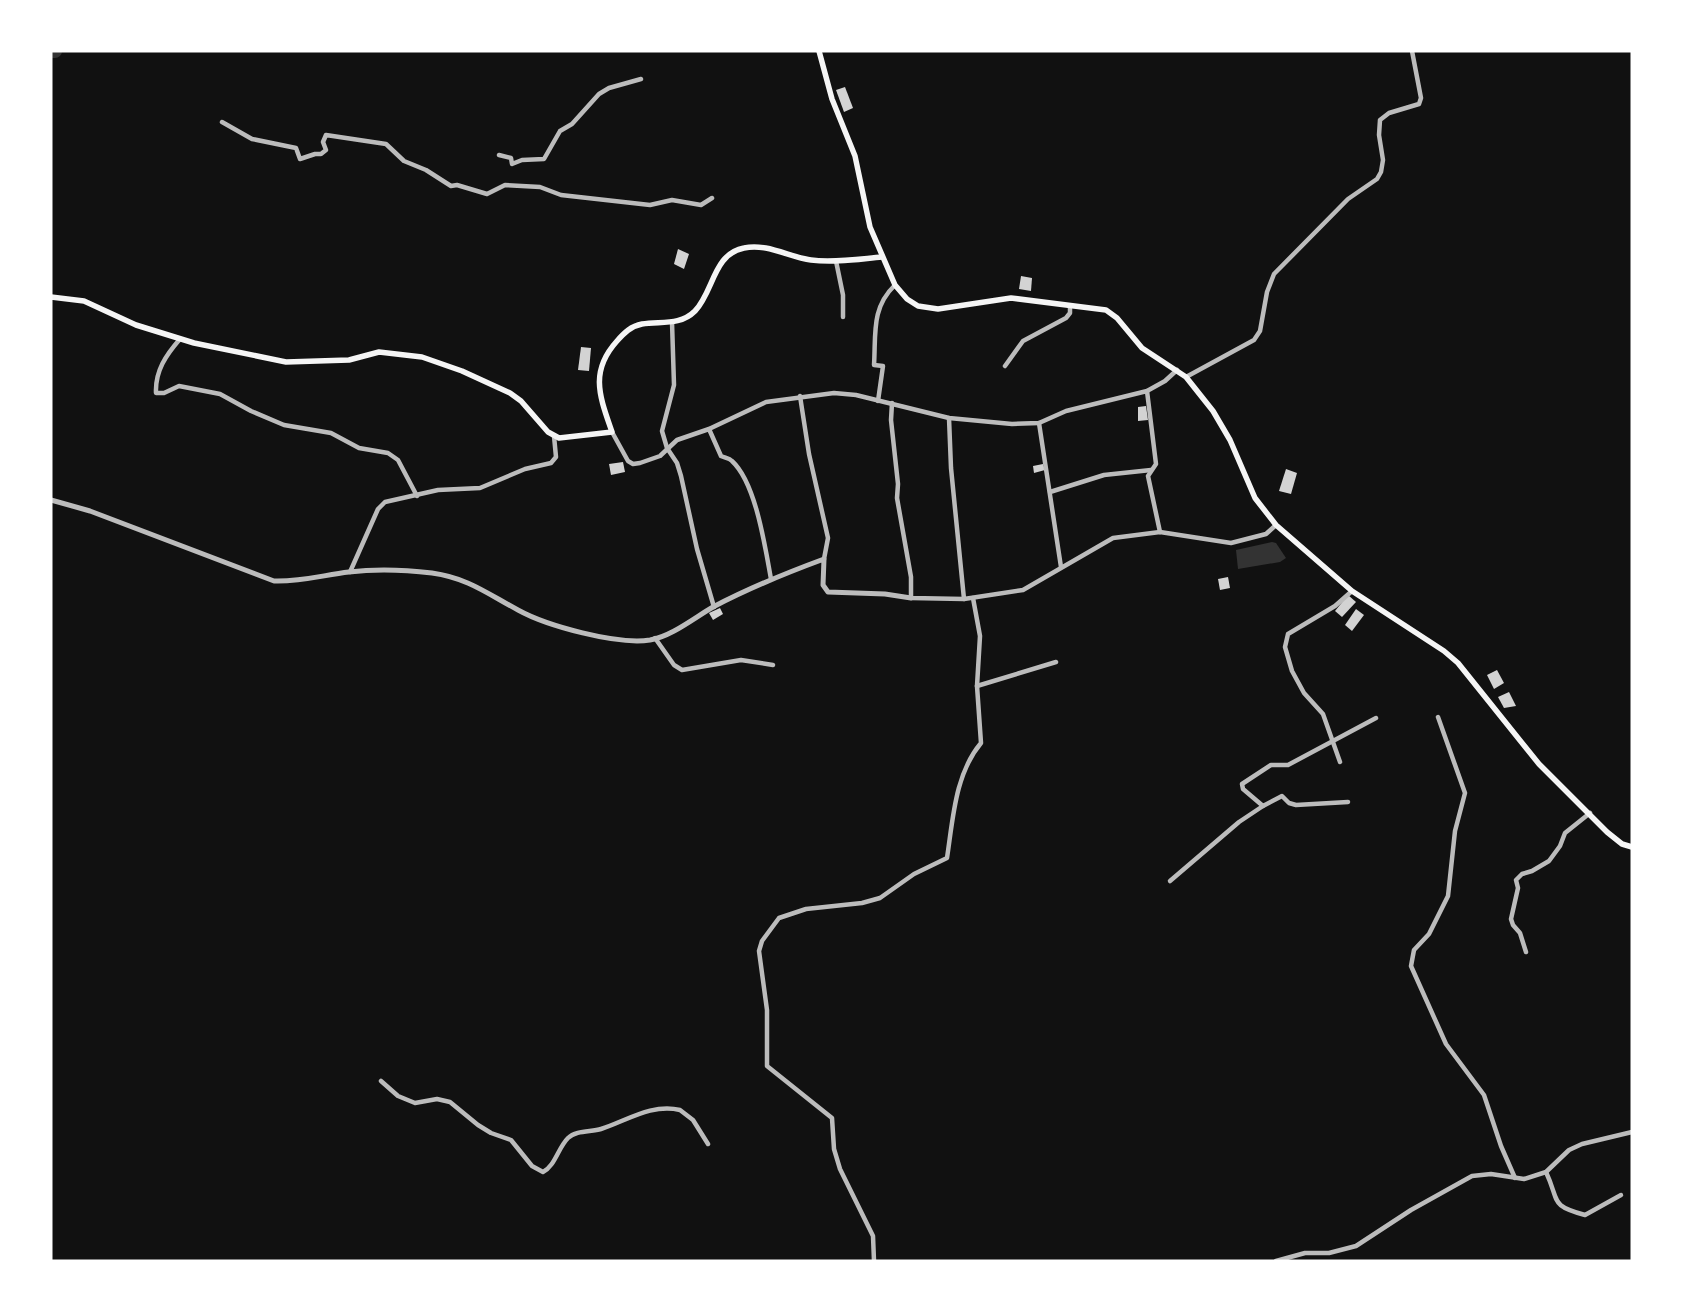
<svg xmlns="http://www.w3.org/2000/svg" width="1683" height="1312" viewBox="0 0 1683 1312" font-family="'Noto Sans',sans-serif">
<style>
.water{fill:#333}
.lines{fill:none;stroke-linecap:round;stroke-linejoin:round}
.river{stroke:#333;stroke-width:14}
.building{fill:#d3d3d3}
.minor{stroke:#bcbcbc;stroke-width:4.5}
.tertiary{stroke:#bcbcbc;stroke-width:5}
.secondary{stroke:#f5f5f5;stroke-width:5.5}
</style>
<rect width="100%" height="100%" fill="#111"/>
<path class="water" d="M1272,542l4,1 10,15 -6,4 -42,7 -2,-19z"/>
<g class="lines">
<path class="river" d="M51,51h4"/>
</g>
<g class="building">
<path d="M845,87l8,21 -9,4 -8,-22z"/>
<path d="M678,249l11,5 -5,15 -10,-5z"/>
<path d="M1021,276l11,2 -1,13 -12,-2z"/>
<path d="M581,347l10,1 -2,23 -11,-1z"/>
<path d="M1146,406l2,14 -10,1v-14z"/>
<path d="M623,462l2,10 -14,3 -2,-11z"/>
<path d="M1043,464l2,6 -11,3 -1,-7z"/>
<path d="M1286,469l11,4 -6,21 -12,-3z"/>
<path d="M1228,577l2,11 -10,2 -2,-11z"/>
<path d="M1348,595l8,7 -14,15 -7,-6z"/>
<path d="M720,608l3,6 -10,6 -4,-7z"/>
<path d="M1356,609l8,6 -12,16 -7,-6z"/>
<path d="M1497,670l7,13 -10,6 -7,-14z"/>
<path d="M1509,692l7,14 -12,2 -6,-11z"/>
</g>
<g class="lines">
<g class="minor">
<path d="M222,122l30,17 44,9 4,11 15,-5h6l5,-4 -3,-8 3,-7 60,9 18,17 22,9 25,16 6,-1 30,9 18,-9 35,2 21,8 89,10 22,-5 29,5 11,-7"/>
<path d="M499,155l12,3 1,6 10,-4 22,-1 16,-28 12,-7 27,-30 10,-6 32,-9"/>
<path d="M836,261l7,34v22"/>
<path d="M672,322l2,63 -12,46 5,17 10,15 4,13 16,73 17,58"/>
<path d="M180,339c-14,16 -25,32 -24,54h8l15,-7 41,8 31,17 33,14 47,8 28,15 29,5 10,7 19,36"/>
<path d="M1005,366l18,-25 43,-23 4,-5v-7"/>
<path d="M1186,377l68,-37 6,-9 7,-39 7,-18 74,-75 29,-20 4,-7 2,-12 -4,-25 1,-15 9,-7 30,-9 2,-6 -9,-47"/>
<path d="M1147,391l9,73 -8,12 12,56"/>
<path d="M800,396l9,58 19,84 -4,21"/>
<path d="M878,401l5,-35 -9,-1c2,-31 -3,-57 21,-80"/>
<path d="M892,403l-1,17 7,64 -1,14 14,79v21l53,1 59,-9 90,-52 47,-6 71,11 35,-9 10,-9"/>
<path d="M949,418l2,50 13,131"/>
<path d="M1039,423l22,144"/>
<path d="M709,429l12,27c4,2 8,2 11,5 24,22 33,86 39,118"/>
<path d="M612,432l16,29 5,3 7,-1 20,-7 17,-16 32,-11 57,-27 68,-9 22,2 93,23 63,6 27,-1 27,-12 81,-20 18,-10 12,-11"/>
<path d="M1050,492l54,-17 47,-5"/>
<path d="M350,572l28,-63 7,-7 53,-12 42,-2 45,-19 26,-6 5,-6 -2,-21"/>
<path d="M655,638l19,27 8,5 59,-10 32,5"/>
<path d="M977,686l79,-24"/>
<path d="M1438,717l27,76 -10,38 -7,65 -19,38 -15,16 -3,16 35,78 38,51 17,51 14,32"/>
<path d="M1340,762l-17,-48 -19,-21 -12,-22 -7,-24 3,-13 47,-28 17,-15"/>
<path d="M1348,802l-52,3 -7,-2 -7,-7 -19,10 -20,-17 -1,-5 29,-19h17l88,-47"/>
<path d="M1170,881l69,-59 24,-16"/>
<path d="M1526,952l-6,-19 -7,-8 -2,-6 7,-31 -2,-8 6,-6 10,-3 17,-10 11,-15 5,-13 25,-20"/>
<path d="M381,1081l17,15 17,7 22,-4 13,3 28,23 13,8 20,7 21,26 11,6c12,-6 15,-24 25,-34 8,-8 23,-6 33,-9 25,-8 51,-26 79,-19l13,10 15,24"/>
<path d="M1546,1172c14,30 3,33 39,43l36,-20"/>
<path d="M874,1261l-1,-25 -33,-67 -6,-20 -2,-31 -65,-52v-56l-8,-59 3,-10 17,-23 27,-9 56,-6 18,-5 34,-24 33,-16c6,-39 8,-84 34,-115l-4,-57 3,-50 -7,-38"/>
<path d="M1276,1261l29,-8h24l27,-7 55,-36 61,-34 19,-2 33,5 22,-7 23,-22 13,-6 50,-12"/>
</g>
<path class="tertiary" d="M51,500l39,11 184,70c26,1 50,-6 75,-9 26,-3 57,-2 83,1 36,5 56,21 86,37 29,16 99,35 132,30 22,-4 44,-22 63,-33 36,-19 73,-34 111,-48l-1,26 5,7 57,2 26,4"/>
<g class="secondary">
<path d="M819,51l13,48 23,57 15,71 25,58 12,14 11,7 20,3 73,-11 95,12 11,8 25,30 44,29 27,34 17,29 25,58 21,27 76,66 92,60 14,12 81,101 68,68 15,12 10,3"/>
<path d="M51,297l33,4 52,24 58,18 92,19 63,-2 30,-8 43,5 40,14 48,22 11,8 27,31 11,6 53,-6c-12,-35 -23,-60 5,-91 7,-8 14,-15 25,-17 19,-3 38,2 53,-13 19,-20 18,-57 49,-63 23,-5 45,9 67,12 23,3 48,-1 71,-3"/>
</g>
</g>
<rect width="1683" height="1312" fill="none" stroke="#ffffff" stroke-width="105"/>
</svg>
